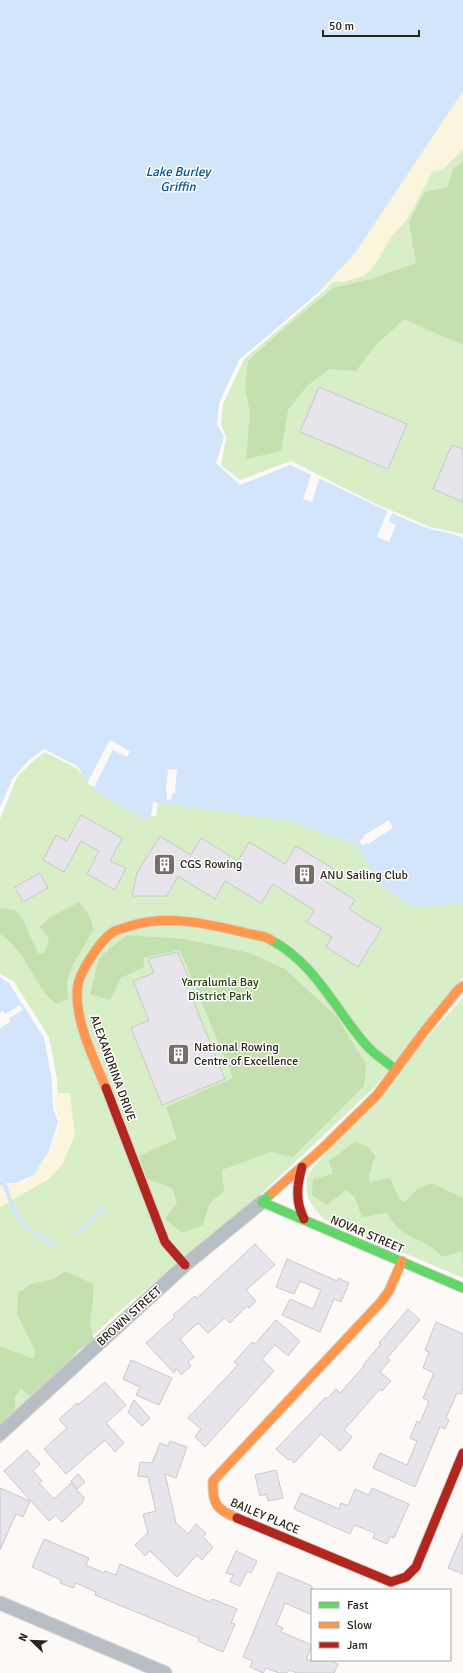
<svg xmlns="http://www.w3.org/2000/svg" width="463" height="1673" viewBox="0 0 463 1673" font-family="Signika,sans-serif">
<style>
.green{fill:#d8eec7}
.forest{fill:#c4e0af}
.sand{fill:#fbf5de}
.water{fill:#d3e5fa}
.pier{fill:#fcf9f6}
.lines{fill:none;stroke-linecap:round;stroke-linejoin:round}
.stream{stroke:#d3e5fa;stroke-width:4}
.building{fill:#e7e5eb;stroke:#c9c8cd}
.street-casing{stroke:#d6d3cf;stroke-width:15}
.fast-casing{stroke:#d6d3cf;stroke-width:11}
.slow-casing{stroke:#d6d3cf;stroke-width:11}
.jam-casing{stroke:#d6d3cf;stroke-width:11}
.street{stroke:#b8bec5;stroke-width:13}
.fast{stroke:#63d668;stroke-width:9}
.slow{stroke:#ff974d;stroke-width:9}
.jam{stroke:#b3261e;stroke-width:9}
.labels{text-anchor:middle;stroke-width:3;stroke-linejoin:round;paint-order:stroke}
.poi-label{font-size:12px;fill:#2d2419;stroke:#fff;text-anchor:start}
.park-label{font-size:12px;fill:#224203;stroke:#fff}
.street-label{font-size:12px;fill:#2d2419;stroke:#fff}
.water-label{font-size:13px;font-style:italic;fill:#035496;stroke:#fff}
</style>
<rect width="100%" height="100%" fill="#fcf9f6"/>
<g class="green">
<path d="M463,98v436l-33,-7 -54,-23 -85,-43 -51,19 -19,-15 5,-29 -5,-11 2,-21 21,-45 80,-68 36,-39z"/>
<path d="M45,752l31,16 23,22 47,27 10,-1 2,-14 135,16 65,23 59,65 46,-4v75l-88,110 -116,109 -143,118 -116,111v-238l21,-3 15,-7 16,-25 10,-31 -4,-12 -1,-30 -8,-42 -35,-55 -14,-8v-155l17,-42 15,-15z"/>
<path d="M463,997v281l-139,-59c-15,-15 -22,-26 -15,-47z"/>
</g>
<g class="forest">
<path d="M463,161v183l-1,1 -58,-26 -29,27 -19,25 -27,-2 -22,17 -19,24 -7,41 -35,8 4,-45 -5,-28 3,-25 32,-29 53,-44 38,-9 45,-16 -7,-41 16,-30 23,-5 5,-18z"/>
<path d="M79,902l9,12 6,15 -22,37 -5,15 1,18 -12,5c-5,-5 -11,-10 -15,-16 -12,-20 -21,-41 -41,-54v-26l15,2 8,10 15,33 6,1 5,-15 -9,-12 9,-9z"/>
<path d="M127,935l58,4 65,14 35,16 52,48 29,47 -2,22 -71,71 -23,-5 -48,18 2,21 -14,12 -7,22 -21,8 -17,-14 12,-16 -5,-15 -25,-9 -8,-23 38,-17 -11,-32 67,-29 -53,-128 -37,8 1,9 -23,11 -11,22 -20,-6 9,-36z"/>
<path d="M355,1142l12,4 8,10 -6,21 1,5 20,-4 9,20 6,4 11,-12 15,-7 32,15v69l-1,-16 -20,6c-12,-14 -21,-15 -36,-23 -9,-5 -14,-13 -19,-21l-25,4 -8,-21 -8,-6 -19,15 -15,-10 1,-16 20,-5 -4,-13z"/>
<path d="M65,1271l28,13v16l-3,22 4,19 -15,9 -27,31 -20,18 -11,-11 -6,9v32l-15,15v-98l34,13 1,-9 -18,-36 1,-21 13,-9 23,-5z"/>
</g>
<g class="sand">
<path d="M463,89v61l-21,20 -9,1 -19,36 -9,15 -12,13 -21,34 -8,7 -21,6h-8l-21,12 107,-144 13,-14z"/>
<path d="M56,1093h14l5,42 -13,30 -13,14 -49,28v-20c8,-3 17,-2 24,-5 15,-6 36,-46 35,-61 -1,-10 -7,-18 -3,-28z"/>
</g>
<g class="water">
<path d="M0,0h463v91l-108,162 -36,39 -80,68 -20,43 -2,21 7,13 -8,26 24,22 50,-20c43,19 85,41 129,60 14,6 30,6 44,13v365l-50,4 -31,-20 -25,-42 -68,-24 -136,-19 -2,15 -9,1 -47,-27 -18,-25 -33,-17 -17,13 -14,16 -13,29z"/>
<path d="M0,977l9,6 35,55 8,43 1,28 5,13 -9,29 -15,24 -18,8h-9l-7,3z"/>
</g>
<g class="pier">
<path d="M312,473l8,4 -8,25 -9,-3z"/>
<path d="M388,510l5,2 -4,9 7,4 -7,17 -12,-5z"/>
<path d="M110,740l20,11 -3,6 -14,-7 -19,37 -7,-4z"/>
<path d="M168,769l9,1 -2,23 -3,1 -1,6h-4v-7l-1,-1z"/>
<path d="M389,820l4,8 -25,16 -1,-1 -5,2 -3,-4 5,-3 -1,-2z"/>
<path d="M20,1005l3,5 -14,8 1,4 -10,6v-15l3,-2 2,3z"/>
</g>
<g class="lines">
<g class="stream">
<path d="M3,1180c6,16 11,35 24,47 7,7 17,12 26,18"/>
<path d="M76,1234l27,-26"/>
</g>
</g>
<g class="building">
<path d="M319,387l88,37 -19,45 -88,-37z"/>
<path d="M452,445l11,4v53l-30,-13z"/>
<path d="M81,815l41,23 -12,23 16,7 -11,22 -28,-16 12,-23 -18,-10 -17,31 -21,-12 13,-25 11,6z"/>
<path d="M160,836l31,19 10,-17 37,23 11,-19 36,22 11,-18 38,23 -8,13 29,18 -6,9 32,20 -23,38 -32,-20 6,-10 -25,-15 7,-12 -41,-26 -12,19 -36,-22 -10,18 -37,-23 -11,20h-35l5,-23z"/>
<path d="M40,873l8,15 -25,14 -8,-15z"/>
<path d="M178,952l16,39 -4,2 35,86 -63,26 -31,-77 18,-8 -16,-39 21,-8 -6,-14z"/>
<path d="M255,1244l20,21 -29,25 10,11 -7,7 -2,-2 -17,17 -5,-5 -17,15 -10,-10 -18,16 14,18 -6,5 3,4 -10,9 -5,-7 -2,5 -28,-30 29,-26 -2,-2 22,-19 2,2z"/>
<path d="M287,1259l50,22 1,-3 11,5 -8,19 -7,-3 -14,33 -38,-17 8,-16 23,10 8,-19 -21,-9 -6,13 -18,-7z"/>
<path d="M408,1309l12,11 -33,38 3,2 -10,12 11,9 -9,10 -2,-2 -36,41 8,7 -12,14 -19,-17 -27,29 -4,-4 -2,1 -12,-11 50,-52 1,2 9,-10 4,4 24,-27 -1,-1 18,-21 -2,-1z"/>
<path d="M276,1320l24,21 -12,15 -13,-11 -13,14 12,12 -69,76 -10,-10 6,-8 -13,-11 50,-53 -4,-3 18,-20 3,2z"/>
<path d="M436,1322l27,12v54l-2,6 -4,-1 -11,25 3,2 -4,9 -5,-2 -25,60 -42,-19 7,-15 27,12 10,-24 -7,-3 7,-17 3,2 9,-22 -6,-3 11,-25 -11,-5 6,-16 -4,-2z"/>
<path d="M131,1360l41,18 -13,27 -23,-10 4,-8 -17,-8z"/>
<path d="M105,1382l21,23 -20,18 18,20 -9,9 -10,-12 -39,34 -22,-25 23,-21 -8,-9 18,-16 1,2z"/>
<path d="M134,1400l16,18 -8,8 -14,-14z"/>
<path d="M170,1441l17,6 -11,31 -11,-4 11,49 12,11 8,-10 10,9 -3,4 10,10 -11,13 -5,-5 -20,22 -27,-26 -5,5 -10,-11 13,-12 -5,-19 13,-3 -8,-34 -10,-1 2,-14 12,1 8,-20 8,3z"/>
<path d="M27,1450l13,14 -7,7 9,10 -3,2 15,16 17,-16 13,15 -2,5 -20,19 -6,-7 -7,6 -45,-50z"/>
<path d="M276,1470l7,28 -15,3 -2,-7 -6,2 -5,-21z"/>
<path d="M78,1474l7,8 -8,7 -6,-8z"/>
<path d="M0,1488l30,13 -7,16 -7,-3 -16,36z"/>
<path d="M372,1488l37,16 -15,34 -4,-2 -3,8 -14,-6 2,-5 -21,-8 -4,9 -56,-25 7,-16 38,16 2,-6 7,3 7,-17 14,6z"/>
<path d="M463,1533v41l-15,-6z"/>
<path d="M44,1539l45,19 -3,7 18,8 1,-2 11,4 4,-11 90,38 2,-3 3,1 22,9 -6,14 4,1 -12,28 -25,-11 1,-3 -104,-43 1,-3 -20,-9 -3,5 -13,-5 1,-3 -29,-13z"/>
<path d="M236,1551l21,10 -6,12 -4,-2 -7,15 -10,-4 3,-7 -7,-2z"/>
<path d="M278,1572l34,14v29l-27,-12 -9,22 7,3 -2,4 31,13 -6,15h23l9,4 -4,9h-37l-8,-3 -2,3h-8l-13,-5 -3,5 -13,-6 3,-6 -10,-4z"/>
</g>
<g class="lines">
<defs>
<g id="street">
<path d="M0,1434l185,-169 77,-63"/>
<path d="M0,1603l165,70"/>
</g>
<g id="fast">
<path d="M271,940c45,24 64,70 96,106 8,9 20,16 29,24"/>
<path d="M272,1193l-10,9 201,86"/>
</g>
<g id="slow">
<path d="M106,1088c-12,-29 -29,-62 -29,-95 0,-11 7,-25 13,-34 6,-10 13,-20 23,-27 5,-3 12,-4 17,-6 44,-14 91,2 135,11l6,3"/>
<path d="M272,1193l52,-46 53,-52 46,-62 34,-42 6,-5"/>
<path d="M237,1518c-20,-8 -25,-14 -24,-37l168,-179 8,-11 13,-30"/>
</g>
<g id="jam">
<path d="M106,1088l59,154 20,23"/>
<path d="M302,1167c-5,18 -7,34 2,52"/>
<path d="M237,1518l154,64 15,-5 10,-10 47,-114"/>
</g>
</defs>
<use href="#street" class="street-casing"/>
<use href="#fast" class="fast-casing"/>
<use href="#slow" class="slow-casing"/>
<use href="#jam" class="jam-casing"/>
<use href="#street" class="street"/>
<use href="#fast" class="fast"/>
<use href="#slow" class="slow"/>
<use href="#jam" class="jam"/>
</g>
<defs>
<symbol id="building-square" viewBox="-11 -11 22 22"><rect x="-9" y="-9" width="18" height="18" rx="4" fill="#756f66" stroke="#fff"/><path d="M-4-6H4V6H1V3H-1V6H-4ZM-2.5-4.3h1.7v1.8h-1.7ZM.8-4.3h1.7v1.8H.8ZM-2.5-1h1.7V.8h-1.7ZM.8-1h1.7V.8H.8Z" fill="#fff"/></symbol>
</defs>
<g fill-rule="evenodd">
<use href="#building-square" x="152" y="852" width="25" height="25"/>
<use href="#building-square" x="292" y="862" width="25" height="25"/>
<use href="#building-square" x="166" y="1042" width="25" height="25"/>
</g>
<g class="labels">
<g class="poi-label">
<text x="180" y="868">CGS Rowing</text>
<text x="320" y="879">ANU Sailing Club</text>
<text x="194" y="1051">National Rowing<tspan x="194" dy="14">Centre of Excellence</tspan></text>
</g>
<g class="park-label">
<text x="220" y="986">Yarralumla Bay<tspan x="220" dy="14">District Park</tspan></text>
</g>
<g class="street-label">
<text transform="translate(113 1068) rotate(70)" y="4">ALEXANDRINA DRIVE</text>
<text transform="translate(367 1234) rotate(23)" y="4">NOVAR STREET</text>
<text transform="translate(129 1316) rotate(-42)" y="4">BROWN STREET</text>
<text transform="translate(265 1516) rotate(23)" y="4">BAILEY PLACE</text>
</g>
<g class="water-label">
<text x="178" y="176">Lake Burley<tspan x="178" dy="15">Griffin</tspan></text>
</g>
</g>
<rect x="311" y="1589" width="140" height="72" fill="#ffffff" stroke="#aba7a3"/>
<rect x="319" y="1602" width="20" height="6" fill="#63d668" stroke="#aba7a3"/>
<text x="347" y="1609" font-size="12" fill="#2d2419">Fast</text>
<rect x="319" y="1622" width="20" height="6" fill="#ff974d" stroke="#aba7a3"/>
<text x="347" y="1629" font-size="12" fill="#2d2419">Slow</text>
<rect x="319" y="1642" width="20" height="6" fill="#b3261e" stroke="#aba7a3"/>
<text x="347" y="1649" font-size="12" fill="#2d2419">Jam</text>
<g transform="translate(32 1641) rotate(293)" stroke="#ffffff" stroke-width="3" paint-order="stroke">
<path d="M0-3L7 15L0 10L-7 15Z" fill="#2d2419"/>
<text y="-6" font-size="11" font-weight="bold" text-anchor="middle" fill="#2d2419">N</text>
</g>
<path d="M323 30v6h96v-6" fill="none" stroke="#2d2419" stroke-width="2"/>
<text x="329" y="30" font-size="12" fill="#2d2419" stroke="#ffffff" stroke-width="3" paint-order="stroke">50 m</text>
</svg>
